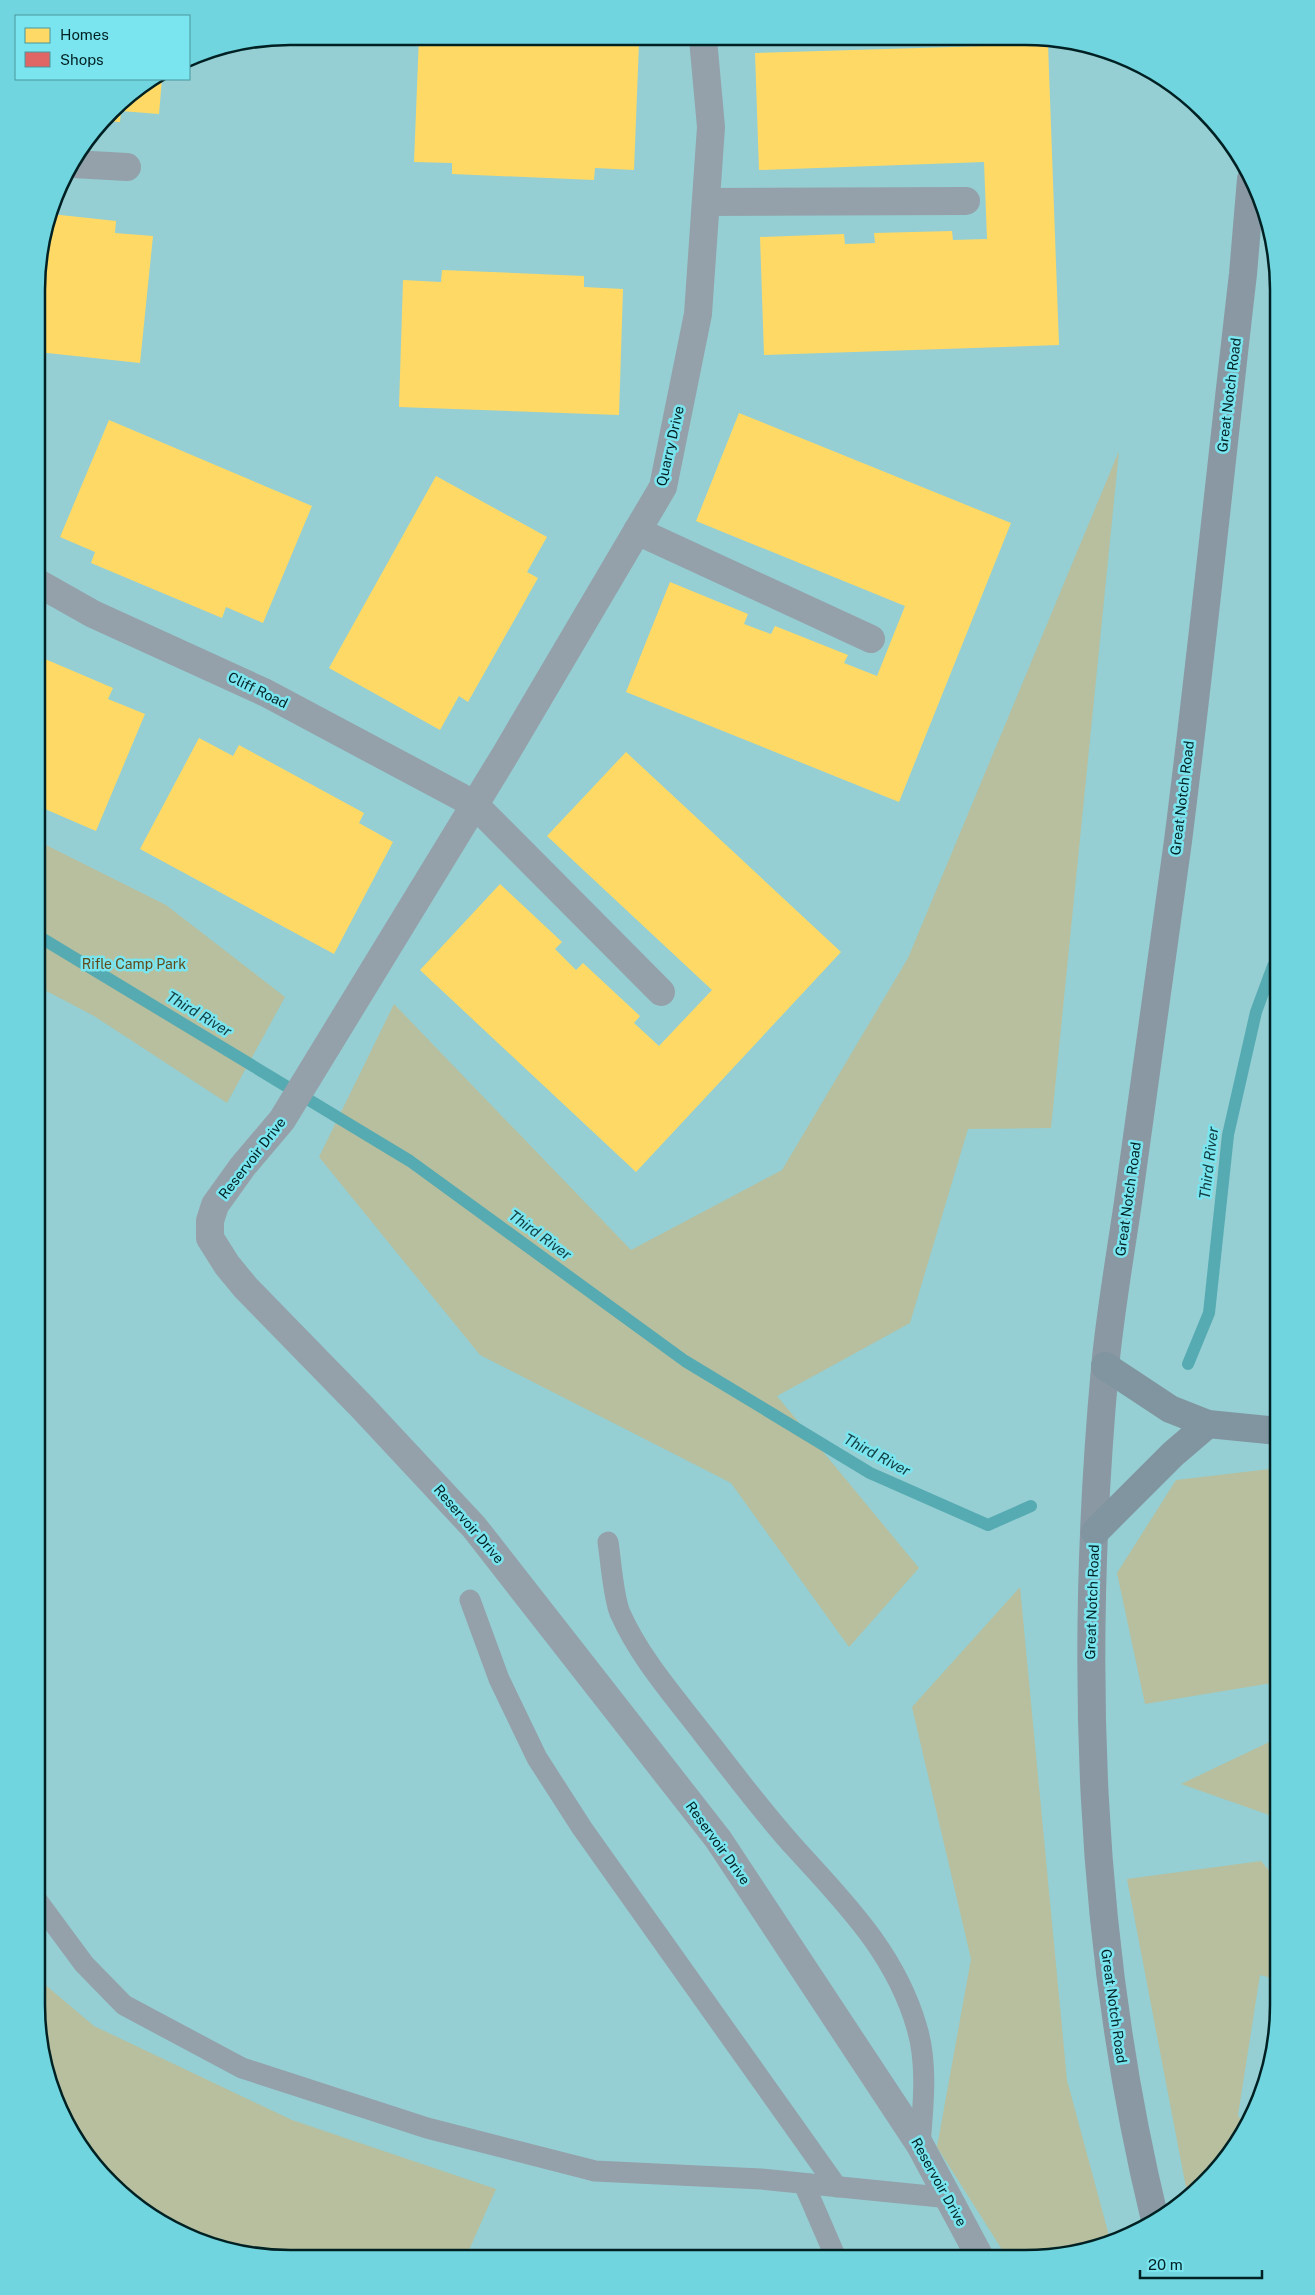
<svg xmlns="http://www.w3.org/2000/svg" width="1315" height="2295" viewBox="0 0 1315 2295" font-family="'Public Sans',sans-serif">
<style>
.green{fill:#b7bf9e}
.homes{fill:#ffd966}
.shops{fill:#e06666}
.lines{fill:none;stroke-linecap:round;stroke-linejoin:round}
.stream{stroke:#56abb2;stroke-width:12}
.lane{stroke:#94a1aa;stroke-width:21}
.street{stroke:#94a1aa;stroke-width:28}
.secondary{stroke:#8a98a3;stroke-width:28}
.highway{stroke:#8095a0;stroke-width:28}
.labels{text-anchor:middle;stroke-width:5;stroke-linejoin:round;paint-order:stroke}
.street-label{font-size:14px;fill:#002124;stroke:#7ae5ee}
.park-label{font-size:14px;fill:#624b1b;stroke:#7ae5ee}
.water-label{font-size:15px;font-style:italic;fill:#113d41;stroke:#7ae5ee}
.rim{fill:none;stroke:#002124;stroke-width:2.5}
</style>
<rect width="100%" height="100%" fill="#95cfd3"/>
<g class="green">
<path d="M1119,451l-68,677 -83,1 -58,194 -133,73 142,172 -70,79 -118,-164 -251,-128 -161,-198 75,-153 237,246 151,-80 126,-212z"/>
<path d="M38,841l128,64 119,92 -58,106 -133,-87 -57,-30z"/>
<path d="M1270,1469l8,3v210l-133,22 -28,-131 59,-93z"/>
<path d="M1020,1587l47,493 44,163 -86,16h-17l-71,-112 34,-188 -59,-252z"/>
<path d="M1278,1738v80l-97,-34z"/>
<path d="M1261,1861l17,20v99l-18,-5 -22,140 7,13 -19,32 -38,38 -61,-319z"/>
<path d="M36,1977l58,49 198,94 204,69 -30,68h-209l-79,-24 -55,-37 -44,-50 -29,-59 -14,-82z"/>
</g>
<g class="homes">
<path d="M419,37l220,6 -5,127 -39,-2 -1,12 -142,-6v-11l-38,-1z"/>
<path d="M1048,44l11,301 -295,10 -4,-118 84,-3 1,10 30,-1 -1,-10 78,-2 1,9 34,-1 -3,-77 -225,8 -4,-117z"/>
<path d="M156,79h6l-3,35 -38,-3 -1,11 -14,-1 16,-22z"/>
<path d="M51,214l65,7 -1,12 38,3 -13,127 -102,-11v-95z"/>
<path d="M442,270l142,6v11l39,2 -4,126 -220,-8 4,-127 38,2z"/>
<path d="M739,413l272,110 -112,279 -273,-110 44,-110 78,32 -4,10 27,10 4,-8 73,29 -4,8 33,13 28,-70 -209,-85z"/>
<path d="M109,420l203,86 -49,117 -37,-16 -4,11 -131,-55 4,-11 -35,-15z"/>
<path d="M436,476l111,61 -20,35 11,6 -70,124 -9,-6 -19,34 -111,-62z"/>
<path d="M38,656l75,32 -5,11 37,15 -49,117 -58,-25z"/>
<path d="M199,738l34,18 6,-11 125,68 -5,10 34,19 -59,112 -194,-105z"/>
<path d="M626,752l215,200 -205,220 -216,-202 80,-86 62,58 -7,7 21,21 7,-7 57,53 -6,7 25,23 53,-56 -165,-154z"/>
</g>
<path class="shops" d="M1272,1128h6v34h-8z"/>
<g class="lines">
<g class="stream">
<path d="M38,936l372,225 275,200 185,112 118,52 43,-19"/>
<path d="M1188,1364l21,-51 19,-178 28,-123 17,-46"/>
</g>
<g class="lane">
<path d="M608,1542c3,19 5,54 12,71 20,45 53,82 83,121 30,38 60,79 93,115 50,55 100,105 121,179 11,37 6,79 3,117"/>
<path d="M470,1600l29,79 38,79 45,70 255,359"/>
<path d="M36,1899l48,65 40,41 118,63 185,60 168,43 166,8 189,19"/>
<path d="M804,2184l32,74"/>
</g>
<g class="street">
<path d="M703,39l8,88 -13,187 -35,173 -158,268 -223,365 -39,46 -28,39 -5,16v17l17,27 19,23 117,120 111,119 244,312 202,306 61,114"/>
<path d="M73,164l54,3"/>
<path d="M706,202l260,-1"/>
<path d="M637,531l234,108"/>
<path d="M38,583l55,31 173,79 208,111 187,188"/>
</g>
<path class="secondary" d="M1155,2220c-68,-280 -76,-566 -50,-852 5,-55 15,-111 23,-166 17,-120 34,-240 50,-361 24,-189 43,-378 65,-567l8,-95"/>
<g class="highway">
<path d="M1105,1366l65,43 38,15 70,7"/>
<path d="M1095,1532l78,-78 35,-30"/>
</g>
</g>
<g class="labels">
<g class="street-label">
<text transform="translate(1229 395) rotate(-83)" y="5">Great Notch Road</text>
<text transform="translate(670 446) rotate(-77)" y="5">Quarry Drive</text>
<text transform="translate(258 690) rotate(26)" y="5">Cliff Road</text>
<text transform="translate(1182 798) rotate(-83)" y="5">Great Notch Road</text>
<text transform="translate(252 1158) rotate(-52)" y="5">Reservoir Drive</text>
<text transform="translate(1128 1199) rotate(-82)" y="5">Great Notch Road</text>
<text transform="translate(469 1524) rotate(49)" y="5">Reservoir Drive</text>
<text transform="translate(1092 1602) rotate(-88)" y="5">Great Notch Road</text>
<text transform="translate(718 1843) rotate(54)" y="5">Reservoir Drive</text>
<text transform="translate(1114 2006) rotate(82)" y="5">Great Notch Road</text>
<text transform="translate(939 2182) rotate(61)" y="5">Reservoir Drive</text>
</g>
<g class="park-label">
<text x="134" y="969">Rifle Camp Park</text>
</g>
<g class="water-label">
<text transform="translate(199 1014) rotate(31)" y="5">Third River</text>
<text transform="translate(1209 1163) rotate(-83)" y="5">Third River</text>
<text transform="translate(540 1235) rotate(36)" y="5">Third River</text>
<text transform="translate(877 1455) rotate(28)" y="5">Third River</text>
</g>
</g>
<path d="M0 0H1315V2295H0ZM290 45H1025A245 245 0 0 1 1270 290V2005A245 245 0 0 1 1025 2250H290A245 245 0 0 1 45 2005V290A245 245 0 0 1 290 45Z" fill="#70d5de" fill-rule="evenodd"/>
<path class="rim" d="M290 45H1025A245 245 0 0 1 1270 290V2005A245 245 0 0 1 1025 2250H290A245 245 0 0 1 45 2005V290A245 245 0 0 1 290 45Z"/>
<rect x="15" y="15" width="175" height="65" fill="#7ae5ee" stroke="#49979d"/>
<rect x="25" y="28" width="25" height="15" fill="#ffd966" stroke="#49979d"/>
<text x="60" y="40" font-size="15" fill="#002124">Homes</text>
<rect x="25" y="52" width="25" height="15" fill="#e06666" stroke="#49979d"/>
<text x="60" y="65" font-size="15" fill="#002124">Shops</text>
<path d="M1140 2270v8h122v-8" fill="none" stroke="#002124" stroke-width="2.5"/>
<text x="1148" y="2270" font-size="15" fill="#002124" stroke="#7ae5ee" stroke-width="4" paint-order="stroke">20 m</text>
</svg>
